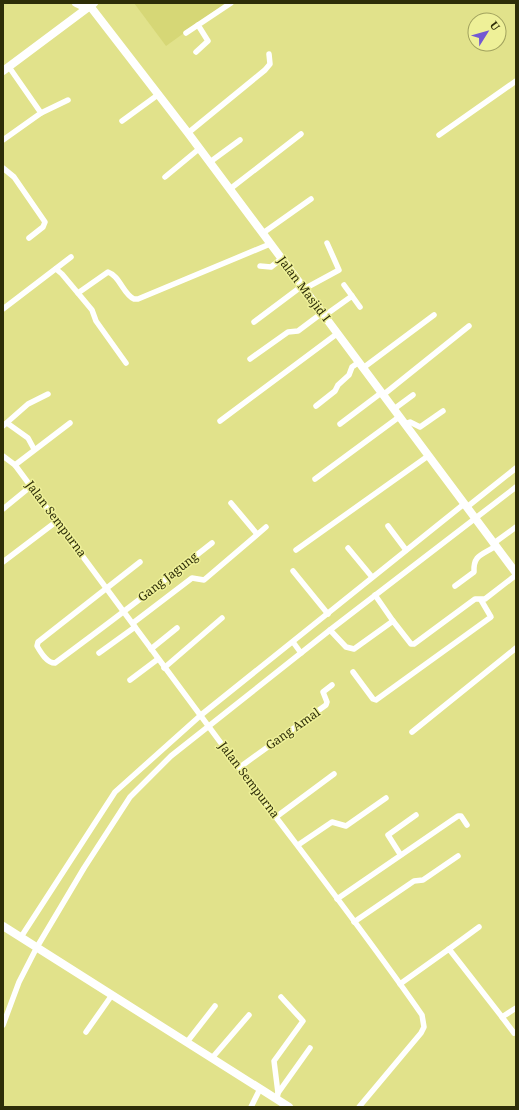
<svg xmlns="http://www.w3.org/2000/svg" width="519" height="1110" viewBox="0 0 519 1110" font-family="'Noto Serif',serif">
<style>
.built{fill:#d6d776}
.lines{fill:none;stroke-linecap:round;stroke-linejoin:round}
.minor{stroke:#fff;stroke-width:5.5}
.secondary{stroke:#fff;stroke-width:8}
.labels{text-anchor:middle;stroke-width:3;stroke-linejoin:round;paint-order:stroke}
.street-label{font-size:12px;fill:#2d2d08;stroke:#eef098}
</style>
<rect width="100%" height="100%" fill="#e1e28b"/>
<path class="built" d="M134,3h89l1,1 -58,42z"/>
<g class="lines">
<g class="minor">
<path d="M186,33l12,-8"/>
<path d="M196,52l12,-11 -10,-16 33,-22"/>
<path d="M41,113l27,-13"/>
<path d="M122,121l37,-27"/>
<path d="M188,133l77,-63 5,-6 -1,-10"/>
<path d="M439,135l77,-54"/>
<path d="M3,140l38,-27 -32,-46"/>
<path d="M210,162l30,-22"/>
<path d="M3,168l11,9 31,45 -2,5 -14,11"/>
<path d="M165,177l35,-29"/>
<path d="M230,189l71,-55"/>
<path d="M263,233l48,-34"/>
<path d="M260,266l11,1 10,-8"/>
<path d="M56,269l6,5 30,36 4,11 30,42"/>
<path d="M344,285l8,11"/>
<path d="M304,289l35,-19 -12,-27"/>
<path d="M78,293l30,-21c12,4 15,22 26,27h4l132,-55"/>
<path d="M3,309l68,-52"/>
<path d="M324,316l28,-20 8,11"/>
<path d="M254,322l48,-36"/>
<path d="M250,359l38,-27 10,-1 24,-18"/>
<path d="M363,368l71,-53"/>
<path d="M383,395l86,-69"/>
<path d="M316,406l19,-15 3,-6 11,-10 3,-8 7,-5"/>
<path d="M394,409l19,-14"/>
<path d="M220,421l118,-88"/>
<path d="M7,423l21,15 6,11"/>
<path d="M340,424l41,-31"/>
<path d="M404,424l6,-2 10,5 23,-16"/>
<path d="M3,426l25,-22 20,-10"/>
<path d="M3,456l12,9c87,117 173,234 260,351 50,66 100,131 147,199l2,12 -3,6 -62,74"/>
<path d="M15,465l55,-42"/>
<path d="M315,479l84,-62"/>
<path d="M231,503l26,31"/>
<path d="M467,507l49,-39"/>
<path d="M3,509l28,-23"/>
<path d="M388,526l18,24"/>
<path d="M494,543l22,-16"/>
<path d="M348,548l24,29"/>
<path d="M296,550l132,-94"/>
<path d="M3,562l54,-41"/>
<path d="M140,562l-102,80 -1,4c4,7 10,17 18,17 53,-39 105,-79 157,-120"/>
<path d="M293,571l35,43"/>
<path d="M455,586l19,-14c-1,-17 8,-17 22,-26"/>
<path d="M375,595l18,26"/>
<path d="M133,623l59,-45 12,2 62,-53"/>
<path d="M330,630l16,17 8,2 39,-28 18,23h3l61,-45h10l31,-24"/>
<path d="M293,642l8,11"/>
<path d="M151,649l26,-21"/>
<path d="M99,653l36,-26"/>
<path d="M164,668l58,-50"/>
<path d="M353,672l20,27 3,1 115,-83 -10,-17"/>
<path d="M130,680l28,-21"/>
<path d="M412,732l104,-84"/>
<path d="M240,767l86,-62 1,-3 -4,-10 9,-7"/>
<path d="M276,817l58,-43"/>
<path d="M298,845l34,-23 14,4 40,-28"/>
<path d="M400,854l-12,-19 28,-20"/>
<path d="M337,899l121,-83h3l6,9"/>
<path d="M354,922l60,-41 9,-1 35,-24"/>
<path d="M21,937l94,-145 86,-77 263,-211"/>
<path d="M449,949l30,-22"/>
<path d="M400,984l49,-35 53,68 14,-9"/>
<path d="M502,1017l12,16"/>
<path d="M3,1025l16,-43 18,-35 47,-79 46,-71 41,-41 159,-126 186,-143"/>
<path d="M86,1032l26,-37"/>
<path d="M187,1042l28,-36"/>
<path d="M212,1058l37,-43"/>
<path d="M278,1093l32,-45"/>
<path d="M277,1099l1,-6 -4,-32 29,-40 -22,-24"/>
<path d="M251,1107l9,-18"/>
</g>
<g class="secondary">
<path d="M76,3l10,5"/>
<path d="M90,6l98,127 328,440"/>
<path d="M3,71l91,-68"/>
<path d="M3,926l286,181"/>
</g>
</g>
<g class="labels">
<g class="street-label">
<text transform="translate(304 289) rotate(53)" y="4">Jalan Masjid I</text>
<text transform="translate(56 519) rotate(53)" y="4">Jalan Sempurna</text>
<text transform="translate(168 577) rotate(-38)" y="4">Gang Jagung</text>
<text transform="translate(293 729) rotate(-35)" y="4">Gang Amal</text>
<text transform="translate(249 780) rotate(53)" y="4">Jalan Sempurna</text>
</g>
</g>
<rect width="519" height="1110" fill="none" stroke="#2d2d08" stroke-width="8"/>
<g transform="translate(487 32) rotate(53)"><circle r="19" fill="#eef098" stroke="#a1a25e"/>
<path d="M0-3L7 15L0 10L-7 15Z" fill="#7359d3"/>
<text y="-6" font-size="11" font-weight="bold" text-anchor="middle" fill="#2d2d08">U</text>
</g>
</svg>
